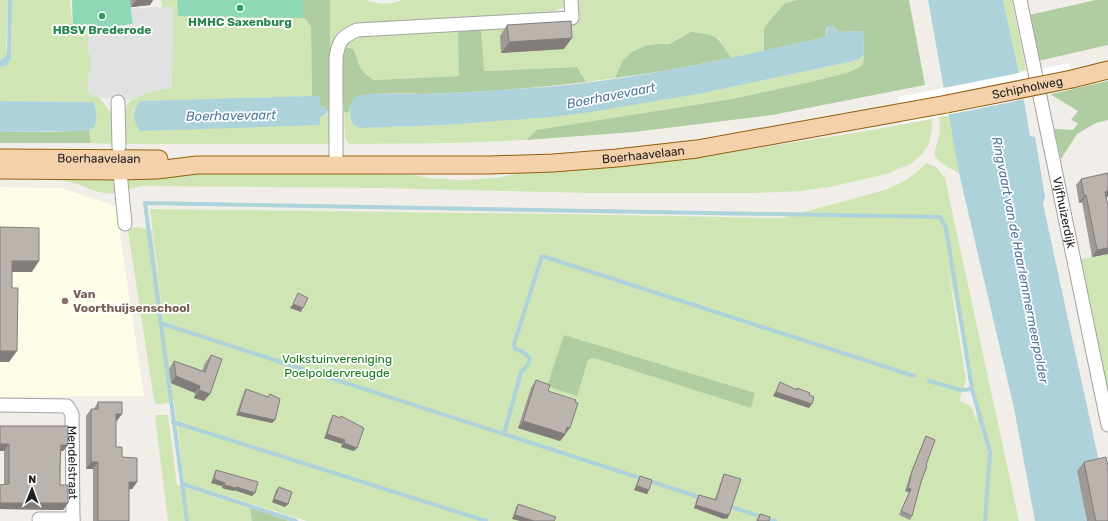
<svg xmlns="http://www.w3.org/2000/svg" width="1108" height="521" viewBox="0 0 1108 521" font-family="Rubik,sans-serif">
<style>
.education{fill:#fdfce6}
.grass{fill:#cfe6b4;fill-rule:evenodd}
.forest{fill:#b0cca1}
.pitch{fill:#8ed8b8}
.parking{fill:#e1e1e1}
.water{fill:#add2da}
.pier{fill:#fff}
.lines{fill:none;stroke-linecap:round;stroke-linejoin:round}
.stream{stroke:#add2da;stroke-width:4}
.minor-casing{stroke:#a2a2a2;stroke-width:15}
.major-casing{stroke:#915f0d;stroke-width:19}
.minor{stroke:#fff;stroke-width:13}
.major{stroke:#f4d1aa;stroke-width:17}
.major-bridge-casing{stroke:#915f0d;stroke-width:19;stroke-linecap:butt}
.major-bridge{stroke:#f4d1aa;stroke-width:17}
.wall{fill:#a09a96}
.shaded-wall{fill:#827d7a}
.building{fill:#bab3ae;stroke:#827d7a}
.leisure-dot{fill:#2e9e5b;stroke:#fff;stroke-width:1.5}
.education-dot{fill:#8d6e63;stroke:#fff;stroke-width:1.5}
.labels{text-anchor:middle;stroke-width:3.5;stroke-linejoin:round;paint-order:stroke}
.leisure-label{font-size:12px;font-weight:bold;fill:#27864d;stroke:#fff}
.street-label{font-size:12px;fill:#212121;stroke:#fff}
.education-label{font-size:12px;font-weight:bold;fill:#785e54;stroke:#fff;text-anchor:start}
.park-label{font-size:12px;fill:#167919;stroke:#fff}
.water-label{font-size:13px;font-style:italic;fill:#4e789b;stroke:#fff}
</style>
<rect width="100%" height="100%" fill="#f1eee9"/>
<path class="education" d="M0,187l61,1 55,18 28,190 -144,1z"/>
<g class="grass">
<path d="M0,0h8l-2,56 -6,4z"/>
<path d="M12,0h58l3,30h15v24h2v18l-2,3 11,22 13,17 3,30 -24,-1 -2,-13 3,-1 4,-23 -9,-4 -87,-1v-34l7,-2 4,-6z"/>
<path d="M161,0h16l5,16h121l4,3 4,9 1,68 -172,5 -7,11 104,15 83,-2v-7l7,-4 -1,-3h4v31l-3,2h-203c0,-10 -2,-27 1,-35 4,-15 34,-20 47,-21v-81h-10z"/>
<path d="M330,0c10,0 26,0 35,0 15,4 22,6 37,0h162l1,7 -16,6 -190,10c-19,5 -25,11 -30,30z"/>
<path d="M577,0h220l-12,3 -16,18 -5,9v21l-33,7 -12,-20 -35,-3 -15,9h-12l-34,16 -8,18 -29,4 -9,-15 -94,4 -2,-42 97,-5z"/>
<path d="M1003,0h9l14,70 -7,1z"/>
<path d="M458,30l2,46 -86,4c-15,-9 -15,-15 -20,-31l-9,-2c6,-8 11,-10 20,-12z"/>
<path d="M864,55l-1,9 -5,4 -12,5 -40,10 -74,16 -196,31 -10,10 -69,3 -108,1 -4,-6 -1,-26h5l1,6 10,10 84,-3 259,-32 155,-33z"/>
<path d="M948,116l7,31 4,26c-7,-4 -20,-9 -24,-17 -1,-4 1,-9 2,-13 4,-9 3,-17 2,-26z"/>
<path d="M932,119v9l-3,16 -8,11 -9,8 -25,11 -58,13 -28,4 -47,2h-166l-208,-5 -238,-2 -16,4 -2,-9 8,-7 87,-2 196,3 13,3 35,2 33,-2 31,-6 147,-11 193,-30z"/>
<path d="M926,163l10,4 9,11 74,343h-712l-123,-38 -10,-84c-5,5 -11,5 -18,5l-2,-4 -26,-169 1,-3 9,-1 14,4 15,117 -17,-139 411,5 221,4 103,-28c19,-8 27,-12 41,-27zM948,269l27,128 2,26c-5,-14 -2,-17 -18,-22l7,-22z"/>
<path d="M0,173l107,1 8,9 1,10c-18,3 -33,-9 -50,-12 -21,-4 -45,-2 -66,-2z"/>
<path d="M1108,254v152l-30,-146z"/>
<path d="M156,415h12l9,70 73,23 2,13h-84l-13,-104z"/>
</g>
<g class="forest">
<path d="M303,0h27v111h-4v-3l-6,-2 -1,-10h-7l-1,-68 -4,-8 -4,-2z"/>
<path d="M797,0h112l16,85 -153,30 -138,17 -108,8 10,-10 196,-31 74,-16 40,-10 12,-5 5,-4 1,-9 -1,-24 -24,1 -7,-7 -5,3 -2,9 -61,14v-22l5,-8 16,-18z"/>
<path d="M1096,0h12v45l-70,16 -9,-46z"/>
<path d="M481,29l3,42 93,-4 9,15c-55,7 -110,10 -164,12 -14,0 -54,-2 -64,3 -5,2 -9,10 -9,15h-5l-3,-57 4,-8 9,2c5,16 5,22 20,31l85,-4 -1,-46z"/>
<path d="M691,32c27,3 26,3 40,26l-67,13 -49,7 8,-18 9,-8 12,-6 13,-2h12z"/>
<path d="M1108,81v39l-12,3 -19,11 -16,25 -7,-30 19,1 5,-7 -7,-3 7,-9 -28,-17z"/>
<path d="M89,130l2,13h-91v-11h53z"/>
<path d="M564,335l191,58 -4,15 -147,-47 -12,-3 -4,2 -11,36 -30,-10z"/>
<path d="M250,508l39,13h-37z"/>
</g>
<g class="pitch">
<path d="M72,0h77l1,5 -19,2 2,17 -45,6 -15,1z"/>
<path d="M177,0h126v18l-125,-2z"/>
</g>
<path class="parking" d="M162,7h11l-1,81 -21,3 -19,9 -33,-3 -11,-3v-19l2,-3v-18h-2v-24l45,-6 -2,-15z"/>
<g class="water">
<path d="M8,0h4l-1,59 -4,6 -7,2v-7l6,-4 1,-6z"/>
<path d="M928,0h75l17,77 10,59 5,1 10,60 -2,7 65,299v18h-73l-21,-113 -55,-235z"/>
<path d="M829,25h3l7,7 24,-1 1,24 -6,5 -155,33 -112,19 -40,5 -107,8 -84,3 -7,-3c-4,-9 -7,-23 5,-29 10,-4 48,-2 61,-2 42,-1 84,-4 126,-7 95,-8 187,-29 280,-50z"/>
<path d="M309,96h10l1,10 6,2 1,5 -7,5v7l-179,6 -2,-1c-6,-13 -8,-16 1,-29z"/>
<path d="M0,101l93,1c4,5 5,22 0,26 -1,1 -5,2 -7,3l-86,1z"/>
</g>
<path class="pier" d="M1069,63l5,26 -172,35 -4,-27z"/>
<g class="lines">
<g class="stream">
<path d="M160,323l542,175"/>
<path d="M929,381l32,9 11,-1"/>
<path d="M173,422l313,99"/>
<path d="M504,434l17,-62c14,-12 10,-18 -6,-23l-1,-5 28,-88 372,120"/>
<path d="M182,484l114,37"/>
<path d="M728,506l47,15"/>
<path d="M187,521l-42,-318 795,14 6,11 26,161 18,63 -5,69"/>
</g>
<defs>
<g id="minor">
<path id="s1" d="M1020,0l88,425"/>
<path d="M118,102l1,45"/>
<path d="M119,162l6,62"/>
<path d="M336,166v-109c3,-17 6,-20 21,-27l215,-12 -1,-18"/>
<path id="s2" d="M0,405l67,1 5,8 1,107"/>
<path d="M39,519h34"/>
</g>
<g id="major">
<path d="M1072,79l36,-9"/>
<path id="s3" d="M0,158l159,1"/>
<path id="s4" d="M0,170l120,1 37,-1 40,-5h292l64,-2 64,-5 80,-9 250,-45"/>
</g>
</defs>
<use href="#minor" class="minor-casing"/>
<use href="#major" class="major-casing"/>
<use href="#minor" class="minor"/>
<use href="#major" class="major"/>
<defs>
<g id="major-bridge">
<path id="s5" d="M947,104l125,-25"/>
</g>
</defs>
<use href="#major-bridge" class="major-bridge-casing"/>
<use href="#major-bridge" class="major-bridge"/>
</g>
<g class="wall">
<path d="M130,0h23l-3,5 -19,2z"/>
<path d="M507,25l57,24 -63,4 -1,-17z"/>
<path d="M1108,173v24h-2l2,9v48l-16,3 -10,-55 -3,1 -3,-18 5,-6z"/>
<path d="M211,355l-7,46 -10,-3 1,-5 -24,-10 -2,-14 5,-8 28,10 3,-8z"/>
<path d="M536,380l12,11 17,44 -5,6 -42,-13 13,-40z"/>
<path d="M780,382l29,26 -36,-12z"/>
<path d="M246,389l22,8 2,-3 5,26 -3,3 -36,-8 8,-23z"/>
<path d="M98,402l19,19h-1v26l21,35 -5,7h-3v32h-36v-52h-7v-53l5,-7h3z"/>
<path d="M333,415l21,36 -13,-4 1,-3 -18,-6 7,-20z"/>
<path d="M0,426l68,19 -5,6h-2l-1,34 8,18 -5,7 -63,-1v-24l4,-1v-33z"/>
<path d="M926,436v29l-14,51 -2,4 -11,-5 10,-23 -4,-1 5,-16 14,-35z"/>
<path d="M1084,462l24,59h-21l-10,-50z"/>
<path d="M216,470l36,26 -18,-6v1l-12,-3v-2l-11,-3 3,-9z"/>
<path d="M724,474l5,41 -2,4 -2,-1 -1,1 -30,-11 3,-10 2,-3 16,4 7,-21z"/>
<path d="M640,476l9,14 -2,4 -13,-4 4,-10z"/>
<path d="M279,487l6,20 -13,-5 4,-12z"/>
<path d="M518,504l38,13 -44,2 4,-12z"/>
<path d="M760,514l9,7h-13l2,-4z"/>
</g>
<g class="shaded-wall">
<path d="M136,0h17l-3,5 -19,2z"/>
<path d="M572,38l-8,11 -63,4 8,-11z"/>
<path d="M1108,191v6l-8,2 5,-7z"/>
<path d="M1086,195l-4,7 -3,1 5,-7z"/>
<path d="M1108,248v6l-16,3 5,-7z"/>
<path d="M12,261h27l-7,11h-27z"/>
<path d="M293,304l10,4 -2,4 -11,-4z"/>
<path d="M0,351h17l-8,11h-9z"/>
<path d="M176,376l24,10 -5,7 -24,-10z"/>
<path d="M199,390l11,4 -6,7 -10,-3z"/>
<path d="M776,392l36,12 -3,4 -36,-12z"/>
<path d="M239,412l36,8 -3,3 -36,-8z"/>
<path d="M116,414h6l-5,7h-6z"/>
<path d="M523,421l44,6 3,1 -10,13 -42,-13z"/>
<path d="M327,434l18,6 -3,4 -18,-6z"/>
<path d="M344,443l13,5 -3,3 -13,-4z"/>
<path d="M0,444h9l-5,7h-4z"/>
<path d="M61,445h7l-5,6h-7z"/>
<path d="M91,462h7l-5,7h-7z"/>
<path d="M214,479l11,4 -3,3 -11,-3z"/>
<path d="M129,482h8l-5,7 -8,1z"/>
<path d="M224,485l13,2 18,6 -3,3 -18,-6v1l-12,-3z"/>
<path d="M637,486l12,4 -2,4 -13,-4z"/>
<path d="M908,488l3,1 -2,3 -4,-1z"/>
<path d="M274,499l14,5 -3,3 -13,-5z"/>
<path d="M0,503h68l-5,7 -63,-1z"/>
<path d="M696,505l31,9 2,1 -2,4 -2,-1 -1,1 -30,-11z"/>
<path d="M515,515l19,6h-14l-8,-2z"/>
</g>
<g class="building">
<path d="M571,21l1,17 -63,4 -2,-17z"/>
<path d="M1108,173v18l-3,1 3,14v42l-11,2 -11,-55 -2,1 -3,-17z"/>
<path d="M0,227l39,1v33h-27v27h6l-1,63h-17z"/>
<path d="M298,293l10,5 -5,10 -10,-4z"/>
<path d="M211,355l11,4 -12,35 -11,-4 1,-4 -24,-10 -2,-15 31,11z"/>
<path d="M536,380l14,5 -2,6 28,9 -1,2 3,1 -8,25 -3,-1 -2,7 -42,-13z"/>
<path d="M780,382l17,8v-2l13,5 -1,2 5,2 -2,7 -36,-12z"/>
<path d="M246,389l22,8 2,-3 10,5 -5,21 -36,-8z"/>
<path d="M98,402h24v12h-6v33h6v10l15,1v24h-8v39h-31v-59h-7v-53h7z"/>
<path d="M333,415l7,3 1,-2 23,12 -7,20 -13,-5 1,-3 -18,-6z"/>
<path d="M0,426h68v19h-7l-1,21v19h8v18h-68v-18l9,-1v-40h-9z"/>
<path d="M926,436l9,4 -9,25 1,1 -6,16 -9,34 -11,-5 10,-22 -3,-1 4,-17z"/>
<path d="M1106,457l2,9v55h-12l-4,-18 -8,-41z"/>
<path d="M216,470l42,12 -3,11 -18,-6 -1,1 -12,-3 1,-2 -11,-4z"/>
<path d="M724,474l17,5 -12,36 -2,-1v1l-31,-10 3,-10 17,5z"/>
<path d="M640,476l12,4 -3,10 -12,-4z"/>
<path d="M279,487l13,5 -4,12 -14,-5z"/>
<path d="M518,504l38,13 -2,4h-20l-19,-6z"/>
<path d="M760,514l10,3 -1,4h-11z"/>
</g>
<g class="leisure-dot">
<circle cx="240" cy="8" r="4"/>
<circle cx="102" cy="16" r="4"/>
</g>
<circle class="education-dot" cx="65" cy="301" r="4"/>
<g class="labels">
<g class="leisure-label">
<text x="240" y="26">HMHC Saxenburg</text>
<text x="102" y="34">HBSV Brederode</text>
</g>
<g class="street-label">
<text dy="4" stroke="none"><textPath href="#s5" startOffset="82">Schipholweg</textPath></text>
<text dy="4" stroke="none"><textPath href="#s4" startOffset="644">Boerhaavelaan</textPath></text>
<text dy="4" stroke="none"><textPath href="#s3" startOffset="99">Boerhaavelaan</textPath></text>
<text dy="4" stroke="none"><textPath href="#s1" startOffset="217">Vijfhuizerdijk</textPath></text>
<text dy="4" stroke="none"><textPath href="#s2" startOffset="125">Mendelstraat</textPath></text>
</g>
<g class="education-label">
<text x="73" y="298">Van<tspan x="73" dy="14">Voorthuijsenschool</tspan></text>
</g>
<g class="park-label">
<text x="337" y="363">Volkstuinvereniging<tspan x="337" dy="14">Poelpoldervreugde</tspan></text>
</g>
<g class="water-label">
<text transform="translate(611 95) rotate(-11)" y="5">Boerhavevaart</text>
<text transform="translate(231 115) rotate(-1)" y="5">Boerhavevaart</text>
<text transform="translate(1021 260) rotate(79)" y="5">Ringvaart van de Haarlemmermeerpolder</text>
</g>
</g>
<g transform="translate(32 489) rotate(1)" stroke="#ffffff" stroke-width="3" paint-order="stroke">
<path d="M0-3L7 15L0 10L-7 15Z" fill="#212121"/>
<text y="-6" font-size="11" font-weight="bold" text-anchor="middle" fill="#212121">N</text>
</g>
</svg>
